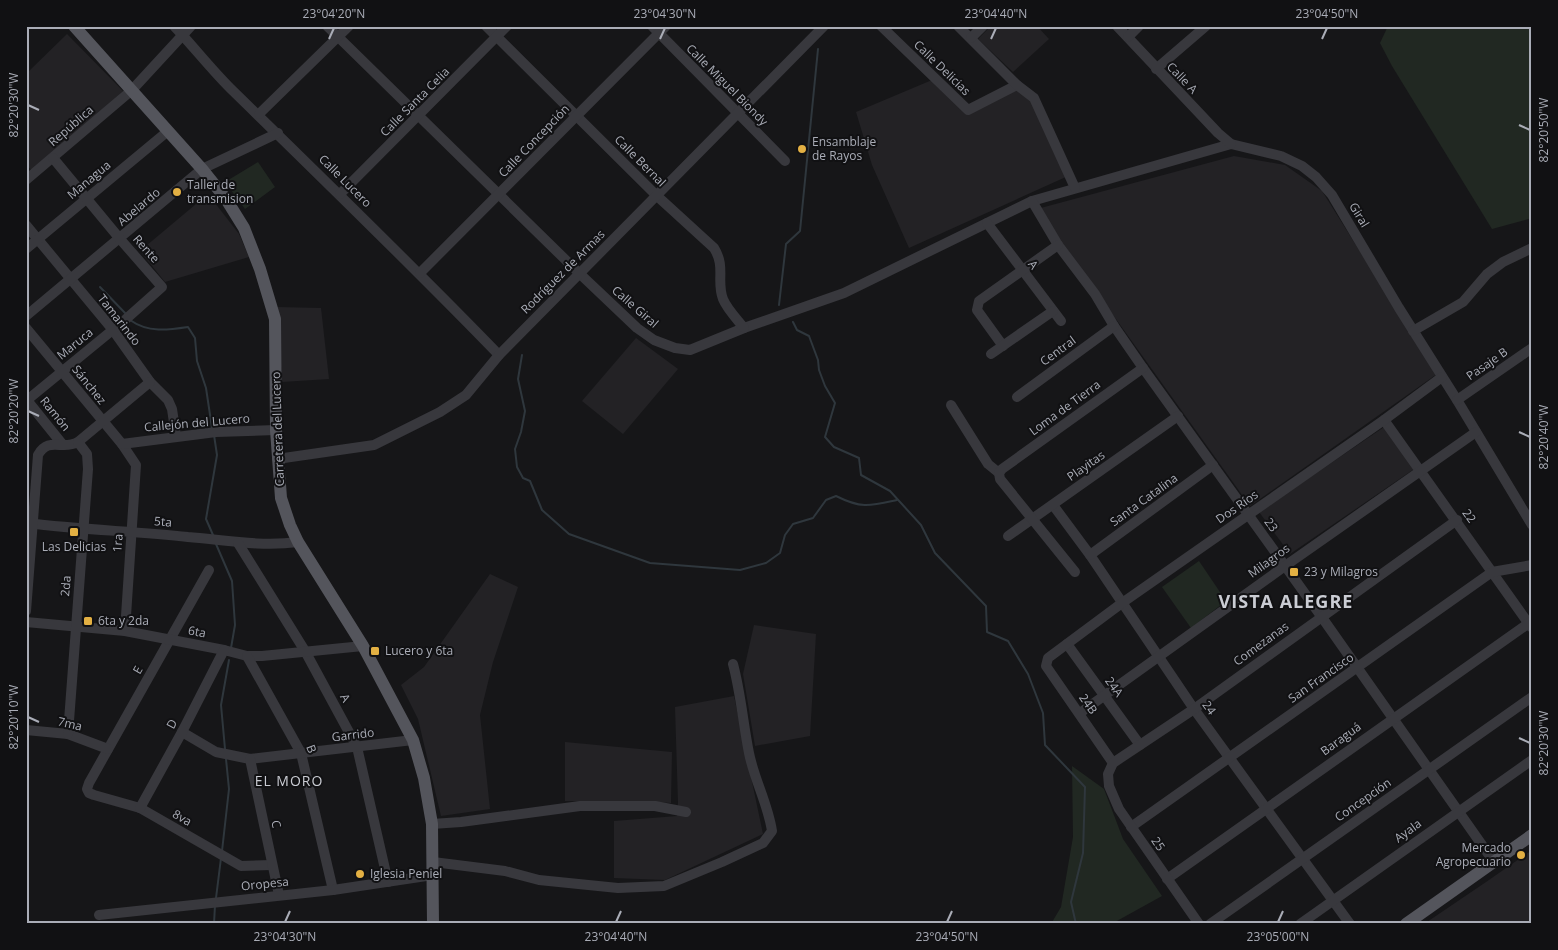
<svg xmlns="http://www.w3.org/2000/svg" width="1558" height="950" viewBox="0 0 1558 950" font-family="'Open Sans',sans-serif">
<style>
.built{fill:#232225}
.green{fill:#212822}
.lines{fill:none;stroke-linecap:round;stroke-linejoin:round}
.stream{stroke:#2f373d;stroke-width:2}
.minor{stroke:#38383d;stroke-width:10}
.major{stroke:#54555c;stroke-width:12}
.ticks{fill:none;stroke:#aaadb7;stroke-width:2}
.poi-dot{fill:#e3b043;stroke:#111113;stroke-width:2}
.labels{text-anchor:middle;stroke-width:4;stroke-linejoin:round;paint-order:stroke}
.street-label{font-size:12px;fill:#aaadb7;stroke:#111113}
.poi-label{font-size:12px;fill:#aaadb7;stroke:#111113;text-anchor:start}
.neighbourhood-label{font-size:14px;letter-spacing:1px;fill:#caccd3;stroke:#111113}
.district-label{font-size:18px;font-weight:bold;letter-spacing:1px;fill:#caccd3;stroke:#111113}
.neatline{fill:none;stroke:#aaadb7;stroke-width:2}
.ticks-label{font-size:12px;text-anchor:middle;fill:#aaadb7}
</style>
<rect width="100%" height="100%" fill="#161618"/>
<g class="built">
<path d="M991,26h46l12,13 -36,33 -35,-33z"/>
<path d="M67,34l56,57 -90,81 -7,-8v-90z"/>
<path d="M932,80l36,33 50,-24 12,9 38,78 -159,72 -37,-83 -16,-53z"/>
<path d="M1234,156l51,9 37,26 115,183 -187,132 -213,-297z"/>
<path d="M208,194l31,40 10,23 -84,25 -25,-31z"/>
<path d="M277,307l44,1 8,71 -47,3z"/>
<path d="M636,338l42,31 -55,65 -41,-33z"/>
<path d="M1387,425l30,42 -127,87 -31,-42z"/>
<path d="M490,574l28,13 -25,75 -13,53 10,94 -49,7 -23,-97 -17,-34 23,-18z"/>
<path d="M754,625l62,9 -6,102 -55,10 -12,-72z"/>
<path d="M734,696l29,138 -98,46 -51,-2v-57l63,-5 1,-13 -3,-96z"/>
<path d="M565,742l107,10 -1,51 -32,-2h-74z"/>
<path d="M1532,850v74h-108l62,-42z"/>
</g>
<g class="green">
<path d="M1388,26h144v192l-40,11 -100,-163 -12,-23z"/>
<path d="M258,162l17,25 -30,22 -20,-27z"/>
<path d="M1199,561l27,40 -35,27 -29,-41z"/>
<path d="M1072,766l32,23 19,50 39,57 -47,26v2h-64l10,-17 12,-70z"/>
</g>
<g class="lines">
<g class="stream">
<path d="M100,287l26,27"/>
<path d="M779,305l7,-61 14,-13 18,-182"/>
<path d="M130,320c18,13 38,10 58,7l7,11 2,23 9,27 6,40"/>
<path d="M793,322l4,8 12,6 9,24 1,10 6,16 10,17 -10,34 9,10 25,11 2,17 29,16 31,34 14,28 51,53 1,26 21,9 20,33 15,39 2,32 40,42 -2,66 -12,49 5,22"/>
<path d="M522,355l-4,24 7,32 -4,21 -6,17 2,18 6,11 7,3 12,29 27,24 81,29 90,7 26,-7 14,-10 5,-18 8,-11 20,-6 13,-18 10,-4c26,13 34,10 61,4"/>
<path d="M213,535l-7,-16 11,-64 -3,-20"/>
<path d="M216,544l16,37 3,44 -4,23"/>
<path d="M225,749l-4,-44 8,-45"/>
<path d="M222,851l7,-62 -3,-30"/>
<path d="M216,898l5,-40"/>
<path d="M214,924l1,-19"/>
</g>
<g class="minor">
<path d="M174,26c19,20 36,42 56,62 90,88 181,176 269,267"/>
<path d="M327,26l252,247 58,55 17,12 21,8 15,2 54,-22 100,-35 188,-92 199,-57 50,12 21,10 14,11 16,18 67,113 58,92 75,125"/>
<path d="M486,26l170,169 58,53c12,19 2,33 9,51 4,10 14,20 21,29"/>
<path d="M652,26l133,135"/>
<path d="M881,26l87,84 49,-25"/>
<path d="M958,26l59,59 17,13 41,90"/>
<path d="M1117,26l101,107 13,11"/>
<path d="M1128,37l11,-11"/>
<path d="M971,38l12,-12"/>
<path d="M1156,69l50,-43"/>
<path d="M259,114l90,-88"/>
<path d="M26,180l106,-90 59,-64"/>
<path d="M340,194l167,-168"/>
<path d="M1032,201l26,44 37,49 19,32 29,42 178,248 173,246"/>
<path d="M987,223l74,98"/>
<path d="M26,225l87,105 37,52 18,18 4,9 4,27"/>
<path d="M26,249l142,-118"/>
<path d="M420,273l246,-247"/>
<path d="M26,316l176,-147 76,-36"/>
<path d="M26,328l96,116 14,21 -11,166"/>
<path d="M1413,331l50,-29 24,-28 16,-12 29,-14"/>
<path d="M1003,346l-26,-36 2,-9 79,-56"/>
<path d="M991,354l62,-43"/>
<path d="M1017,397l97,-71"/>
<path d="M26,399l37,46"/>
<path d="M1457,400l75,-52"/>
<path d="M26,401l100,-82 36,-32 -42,-48 -67,-81"/>
<path d="M951,405l37,59 11,9"/>
<path d="M1384,420l147,207"/>
<path d="M122,444l94,-12 60,-2"/>
<path d="M277,459l97,-14 66,-33 26,-17 33,-40 325,-329"/>
<path d="M1053,505l37,50 104,154 156,215"/>
<path d="M28,523c53,7 107,8 160,14 37,3 73,10 110,5"/>
<path d="M1008,536l170,-120"/>
<path d="M238,543l67,108 52,96 31,135"/>
<path d="M1090,555l123,-90"/>
<path d="M209,570l-120,213 -2,6 2,4 5,2 46,13 101,58 31,-1"/>
<path d="M1075,572l-75,-93 -1,-6 3,-4 141,-101"/>
<path d="M26,611l12,-156c11,-19 24,-4 40,-13l72,-60"/>
<path d="M26,622l99,9 99,19 23,6h15l101,-10"/>
<path d="M1067,644l73,101"/>
<path d="M247,656l54,97 32,137"/>
<path d="M1080,713l205,-147 191,-134"/>
<path d="M26,730l42,4 40,15"/>
<path d="M182,732l34,20 34,7 163,-19"/>
<path d="M68,734l20,-265 -1,-15 -9,-12"/>
<path d="M250,759l29,136"/>
<path d="M1113,763l-67,-97 2,-8 74,-55 262,-183 58,-43"/>
<path d="M140,808l42,-76 42,-82"/>
<path d="M432,824l29,-2 119,-16h75l31,6"/>
<path d="M1131,827l361,-255 40,-7"/>
<path d="M433,862l72,9 34,9 79,8 46,-2 58,-24 41,-19 9,-12c-4,-27 -18,-52 -23,-78 -6,-30 -8,-59 -16,-89"/>
<path d="M1167,879l365,-258"/>
<path d="M99,915l234,-25 100,-15"/>
<path d="M1199,924l-80,-115 -10,-23 -1,-12 5,-11 81,-54 263,-189"/>
<path d="M1210,924l322,-227"/>
<path d="M1300,924l232,-164"/>
</g>
<g class="major">
<path d="M74,26l128,143 24,30 18,29 16,41 15,50 1,111 5,68 9,27 8,17 65,104 50,94 11,38 8,46 1,100"/>
<path d="M1406,924l126,-89"/>
</g>
</g>
<path class="ticks" d="M329,39l5,-11M660,39l5,-11M991,39l5,-11M1322,39l5,-11M28,105l11,5M1519,125l11,5M28,411l11,5M1519,432l11,5M28,717l11,5M1519,738l11,5M285,922l5,-11M616,922l5,-11M947,922l5,-11M1278,922l5,-11"/>
<g class="poi-dot">
<circle cx="802" cy="149" r="5"/>
<circle cx="177" cy="192" r="5"/>
<rect x="69" y="527" width="10" height="10" rx="2.5"/>
<rect x="1289" y="567" width="10" height="10" rx="2.5"/>
<rect x="83" y="616" width="10" height="10" rx="2.5"/>
<rect x="370" y="646" width="10" height="10" rx="2.5"/>
<circle cx="1521" cy="855" r="5"/>
<circle cx="360" cy="874" r="5"/>
</g>
<g class="labels">
<g class="street-label">
<text transform="translate(942 68) rotate(44)" y="4">Calle Delicias</text>
<text transform="translate(1182 78) rotate(46)" y="4">Calle A</text>
<text transform="translate(727 85) rotate(45)" y="4">Calle Miguel Biondy</text>
<text transform="translate(415 102) rotate(-45)" y="4">Calle Santa Celia</text>
<text transform="translate(71 126) rotate(-41)" y="4">República</text>
<text transform="translate(534 141) rotate(-46)" y="4">Calle Concepción</text>
<text transform="translate(640 161) rotate(45)" y="4">Calle Bernal</text>
<text transform="translate(89 180) rotate(-40)" y="4">Managua</text>
<text transform="translate(345 181) rotate(45)" y="4">Calle Lucero</text>
<text transform="translate(139 207) rotate(-40)" y="4">Abelardo</text>
<text transform="translate(1359 215) rotate(59)" y="4">Giral</text>
<text transform="translate(146 249) rotate(48)" y="4">Rente</text>
<text transform="translate(1033 265) rotate(53)" y="4">A</text>
<text transform="translate(563 272) rotate(-45)" y="4">Rodríguez de Armas</text>
<text transform="translate(635 307) rotate(41)" y="4">Calle Giral</text>
<text transform="translate(119 320) rotate(52)" y="4">Tamarindo</text>
<text transform="translate(75 344) rotate(-39)" y="4">Maruca</text>
<text transform="translate(1058 351) rotate(-36)" y="4">Central</text>
<text transform="translate(1487 364) rotate(-35)" y="4">Pasaje B</text>
<text transform="translate(89 385) rotate(51)" y="4">Sánchez</text>
<text transform="translate(1065 408) rotate(-36)" y="4">Loma de Tierra</text>
<text transform="translate(55 414) rotate(51)" y="4">Ramón</text>
<text transform="translate(197 423) rotate(-5)" y="4">Callejón del Lucero</text>
<text transform="translate(278 429) rotate(-92)" y="4">Carretera del Lucero</text>
<text transform="translate(1086 466) rotate(-35)" y="4">Playitas</text>
<text transform="translate(1144 500) rotate(-36)" y="4">Santa Catalina</text>
<text transform="translate(1237 507) rotate(-35)" y="4">Dos Ríos</text>
<text transform="translate(1469 516) rotate(55)" y="4">22</text>
<text transform="translate(163 522) rotate(4)" y="4">5ta</text>
<text transform="translate(1271 525) rotate(54)" y="4">23</text>
<text transform="translate(118 543) rotate(-86)" y="4">1ra</text>
<text transform="translate(1269 561) rotate(-36)" y="4">Milagros</text>
<text transform="translate(66 586) rotate(-85)" y="4">2da</text>
<text transform="translate(197 632) rotate(11)" y="4">6ta</text>
<text transform="translate(1261 644) rotate(-36)" y="4">Comezanas</text>
<text transform="translate(138 670) rotate(-60)" y="4">E</text>
<text transform="translate(1321 678) rotate(-35)" y="4">San Francisco</text>
<text transform="translate(1114 687) rotate(54)" y="4">24A</text>
<text transform="translate(345 698) rotate(62)" y="4">A</text>
<text transform="translate(1088 704) rotate(55)" y="4">24B</text>
<text transform="translate(1209 708) rotate(54)" y="4">24</text>
<text transform="translate(70 724) rotate(13)" y="4">7ma</text>
<text transform="translate(172 724) rotate(-62)" y="4">D</text>
<text transform="translate(353 735) rotate(-7)" y="4">Garrido</text>
<text transform="translate(1341 739) rotate(-36)" y="4">Baraguá</text>
<text transform="translate(311 749) rotate(69)" y="4">B</text>
<text transform="translate(1363 800) rotate(-35)" y="4">Concepción</text>
<text transform="translate(182 818) rotate(30)" y="4">8va</text>
<text transform="translate(276 824) rotate(78)" y="4">C</text>
<text transform="translate(1408 831) rotate(-36)" y="4">Ayala</text>
<text transform="translate(1158 844) rotate(56)" y="4">25</text>
<text transform="translate(265 884) rotate(-6)" y="4">Oropesa</text>
</g>
<g class="poi-label">
<text x="812" y="146">Ensamblaje<tspan x="812" dy="14">de Rayos</tspan></text>
<text x="187" y="189">Taller de<tspan x="187" dy="14">transmision</tspan></text>
<text x="74" y="551" text-anchor="middle">Las Delicias</text>
<text x="1304" y="576">23 y Milagros</text>
<text x="98" y="625">6ta y 2da</text>
<text x="385" y="655">Lucero y 6ta</text>
<text x="1511" y="852" text-anchor="end">Mercado<tspan x="1511" dy="14">Agropecuario</tspan></text>
<text x="370" y="878">Iglesia Peniel</text>
</g>
<g class="neighbourhood-label">
<text x="289" y="786">EL MORO</text>
</g>
<g class="district-label">
<text x="1286" y="608">VISTA ALEGRE</text>
</g>
</g>
<rect width="1558" height="950" fill="none" stroke="#111113" stroke-width="55"/>
<rect x="28" y="28" width="1502" height="894" class="neatline"/>
<g class="ticks-label">
<text x="334" y="18">23°04'20"N</text>
<text x="665" y="18">23°04'30"N</text>
<text x="996" y="18">23°04'40"N</text>
<text x="1327" y="18">23°04'50"N</text>
<text transform="translate(14 105) rotate(-90)" y="4">82°20'30"W</text>
<text transform="translate(1544 130) rotate(-90)" y="4">82°20'50"W</text>
<text transform="translate(14 411) rotate(-90)" y="4">82°20'20"W</text>
<text transform="translate(1544 437) rotate(-90)" y="4">82°20'40"W</text>
<text transform="translate(14 717) rotate(-90)" y="4">82°20'10"W</text>
<text transform="translate(1544 743) rotate(-90)" y="4">82°20'30"W</text>
<text x="285" y="941">23°04'30"N</text>
<text x="616" y="941">23°04'40"N</text>
<text x="947" y="941">23°04'50"N</text>
<text x="1278" y="941">23°05'00"N</text>
</g>
</svg>
